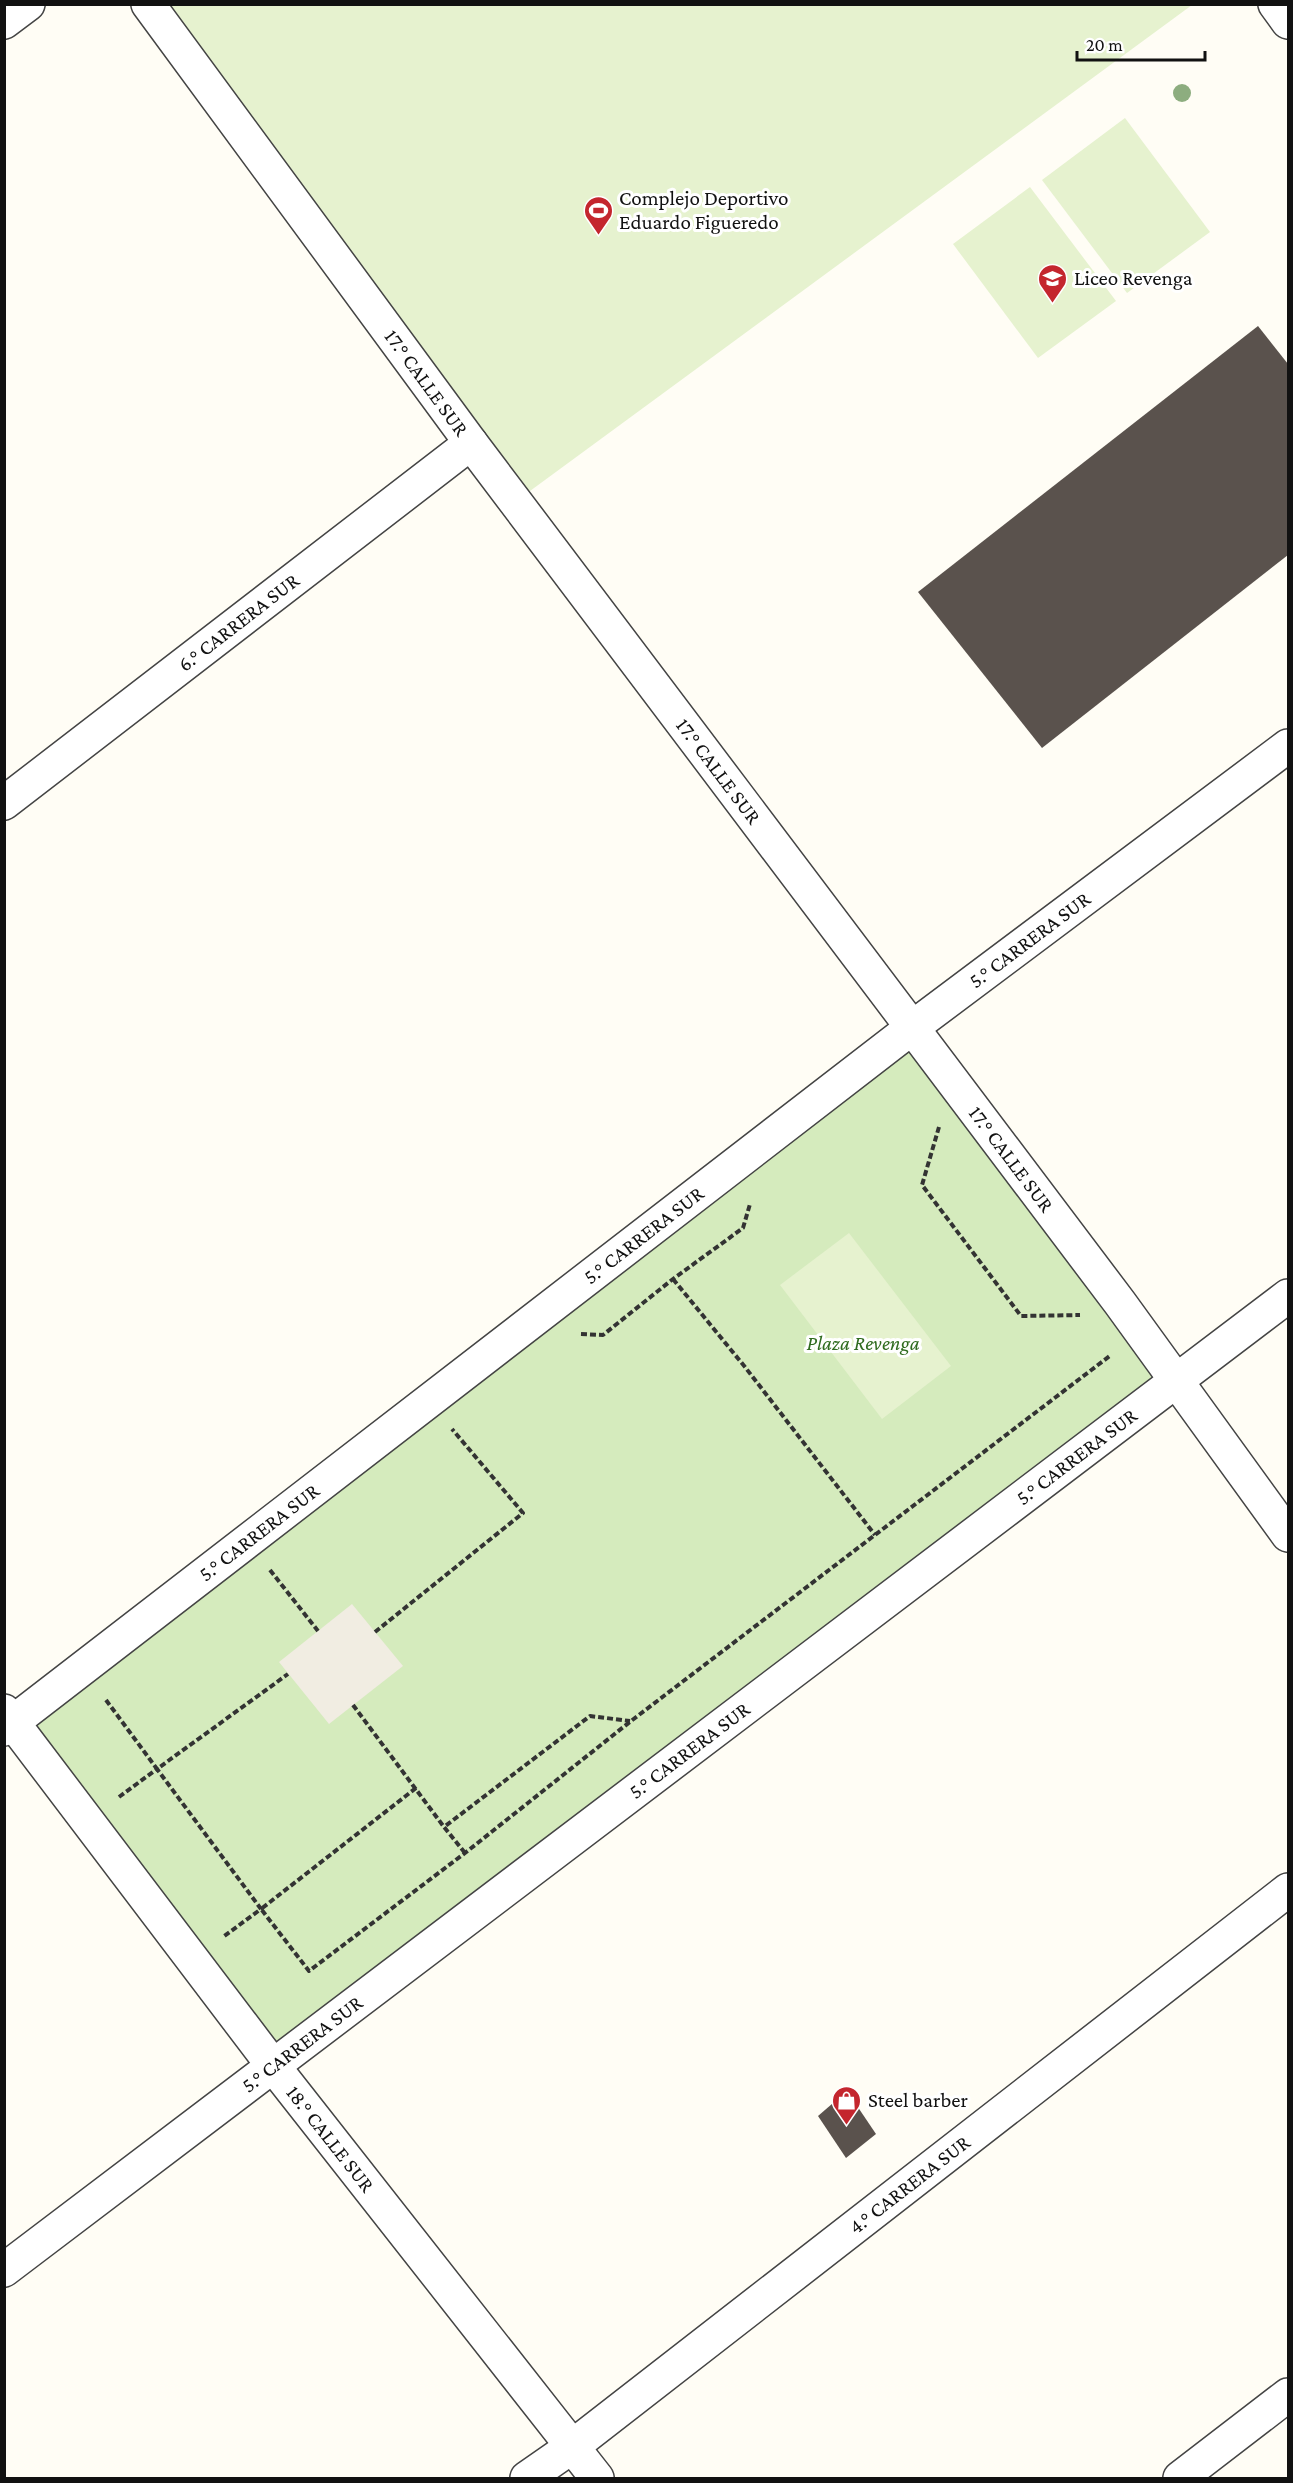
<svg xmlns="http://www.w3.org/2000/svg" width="1293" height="2483" viewBox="0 0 1293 2483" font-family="'Crimson Pro',serif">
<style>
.green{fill:#d5ebbd}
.pitch{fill:#e6f2cf}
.plaza{fill:#f1ede2}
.building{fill:#5a524d}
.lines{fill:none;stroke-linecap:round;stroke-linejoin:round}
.minor-casing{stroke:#444;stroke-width:36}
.path{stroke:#333;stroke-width:4;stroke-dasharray:6 3;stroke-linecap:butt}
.minor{stroke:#fff;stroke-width:33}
.tree{fill:#8dad7f}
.labels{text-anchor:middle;stroke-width:6;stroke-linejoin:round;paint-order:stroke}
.poi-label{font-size:21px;fill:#111;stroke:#fff;text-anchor:start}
.street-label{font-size:21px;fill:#111;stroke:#fff}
.park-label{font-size:21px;font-style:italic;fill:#2f6b1f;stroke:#fff}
</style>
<rect width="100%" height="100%" fill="#fffdf5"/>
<path class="green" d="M910,1033l262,347 -896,679 -253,-335z"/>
<g class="pitch">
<path d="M148,5h1044l-677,497z"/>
<path d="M1125,118l85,114 -83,61 -85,-113z"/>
<path d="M1030,187l86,114 -78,57 -85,-114z"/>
<path d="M849,1233l102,133 -69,53 -102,-134z"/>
</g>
<path class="plaza" d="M352,1604l51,62 -74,58 -50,-62z"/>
<g class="building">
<path d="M1258,326l30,38v191l-246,193 -124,-156z"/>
<path d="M847,2091l29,43 -30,24 -28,-42z"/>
</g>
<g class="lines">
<defs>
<g id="minor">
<path id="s1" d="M148,4l323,439 649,860 168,232"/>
<path d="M1275,4l13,18"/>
<path d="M4,22l24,-18"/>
<path id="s2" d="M4,803l467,-360"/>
<path id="s3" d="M4,1711l270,356 323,411"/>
<path id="s4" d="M4,1729l909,-702 375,-281"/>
<path id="s5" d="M4,2270l1284,-974"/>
<path id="s6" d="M527,2478l46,-32 715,-556"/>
<path d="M1180,2478l108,-83"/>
</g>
</defs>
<use href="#minor" class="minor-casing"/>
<g class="path">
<path d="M939,1127l-17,58 99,131 59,-1"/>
<path d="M673,1279l72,88 130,168"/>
<path d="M581,1334l22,1 70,-56 70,-51 7,-24"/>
<path d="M270,1570l48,61"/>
<path d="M375,1632l148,-119 -71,-84"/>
<path d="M106,1700l51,69 131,-95"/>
<path d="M353,1705l91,122"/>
<path d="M416,1788l-155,121 48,62 156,-118 166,-132 480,-366"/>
<path d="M119,1797l38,-28 104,140 -38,28"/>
<path d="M465,1853l-21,-26 146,-111 40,5"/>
</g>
<use href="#minor" class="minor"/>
</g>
<circle class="tree" cx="1182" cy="93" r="9"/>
<defs>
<symbol id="stadium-pin" viewBox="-11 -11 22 30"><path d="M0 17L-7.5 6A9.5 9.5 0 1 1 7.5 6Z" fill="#c4262e" stroke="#fff"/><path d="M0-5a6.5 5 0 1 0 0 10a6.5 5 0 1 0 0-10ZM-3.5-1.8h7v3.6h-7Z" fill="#fff"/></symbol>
<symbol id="school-pin" viewBox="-11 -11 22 30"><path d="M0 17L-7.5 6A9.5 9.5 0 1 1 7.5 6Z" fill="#c4262e" stroke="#fff"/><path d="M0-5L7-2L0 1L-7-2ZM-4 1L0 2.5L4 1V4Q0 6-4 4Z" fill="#fff"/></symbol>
<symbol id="shop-pin" viewBox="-11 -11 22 30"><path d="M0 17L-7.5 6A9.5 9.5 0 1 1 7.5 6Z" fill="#c4262e" stroke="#fff"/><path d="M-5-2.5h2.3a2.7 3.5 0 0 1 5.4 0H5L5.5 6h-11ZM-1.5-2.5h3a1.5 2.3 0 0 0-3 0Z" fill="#fff"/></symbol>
</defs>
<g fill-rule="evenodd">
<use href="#stadium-pin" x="582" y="194" width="33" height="45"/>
<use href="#school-pin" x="1036" y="262" width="33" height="45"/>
<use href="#shop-pin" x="830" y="2084" width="33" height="45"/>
</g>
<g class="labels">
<g class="poi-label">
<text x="619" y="205">Complejo Deportivo<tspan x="619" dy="24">Eduardo Figueredo</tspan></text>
<text x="1074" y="285">Liceo Revenga</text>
<text x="868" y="2107">Steel barber</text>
</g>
<g class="street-label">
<text dy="7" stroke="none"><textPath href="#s1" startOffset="470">17.° CALLE SUR</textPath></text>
<text dy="7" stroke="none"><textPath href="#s2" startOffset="296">6.° CARRERA SUR</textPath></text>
<text dy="7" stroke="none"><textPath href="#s1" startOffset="956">17.° CALLE SUR</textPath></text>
<text dy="7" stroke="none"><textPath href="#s4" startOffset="1294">5.° CARRERA SUR</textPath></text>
<text dy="7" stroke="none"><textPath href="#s1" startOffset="1442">17.° CALLE SUR</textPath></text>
<text dy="7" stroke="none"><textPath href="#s4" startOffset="808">5.° CARRERA SUR</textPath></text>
<text dy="7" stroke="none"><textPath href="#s5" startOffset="1346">5.° CARRERA SUR</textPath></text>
<text dy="7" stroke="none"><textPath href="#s4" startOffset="322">5.° CARRERA SUR</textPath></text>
<text dy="7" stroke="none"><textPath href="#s5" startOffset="860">5.° CARRERA SUR</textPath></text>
<text dy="7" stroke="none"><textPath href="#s5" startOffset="374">5.° CARRERA SUR</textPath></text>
<text dy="7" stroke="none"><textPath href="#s3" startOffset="538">18.° CALLE SUR</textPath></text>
<text dy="7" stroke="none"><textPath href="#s6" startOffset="482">4.° CARRERA SUR</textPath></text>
</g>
<g class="park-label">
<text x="863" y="1350">Plaza Revenga</text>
</g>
</g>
<rect width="1293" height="2483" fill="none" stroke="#111111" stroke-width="12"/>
<path d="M1077 51v9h128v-9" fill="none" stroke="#111111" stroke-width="3"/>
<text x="1086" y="51" font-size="18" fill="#111111" stroke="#ffffff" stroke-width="4.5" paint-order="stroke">20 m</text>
</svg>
